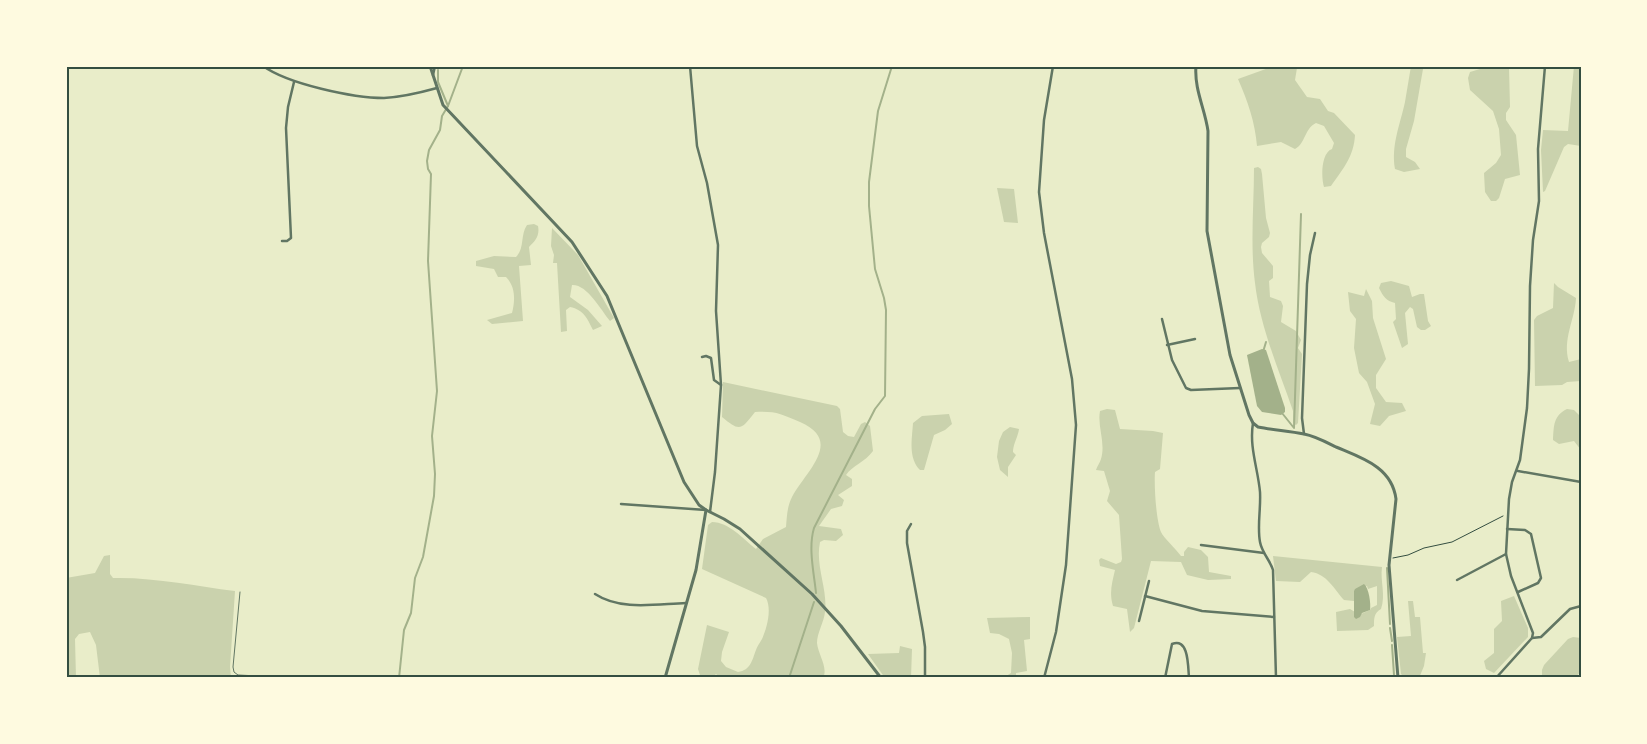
<svg xmlns="http://www.w3.org/2000/svg" width="1647" height="744" viewBox="0 0 1647 744" font-family="'Roboto Condensed',sans-serif">
<style>
.green{fill:#cad2ad}
.water{fill:#a3b18a}
.lines{fill:none;stroke-linecap:round;stroke-linejoin:round}
.stream{stroke:#a3b18a;stroke-width:2}
.path{stroke:#344e41;stroke-width:1}
.service{stroke:#617663;stroke-width:1}
.minor{stroke:#617663;stroke-width:2.5}
.tertiary{stroke:#617663;stroke-width:3}
.neatline{fill:none;stroke:#344e41;stroke-width:2}
</style>
<rect width="100%" height="100%" fill="#e9edc9"/>
<g class="green">
<path d="M1274,66h19l4,2 -2,12 12,17 13,2 8,12 6,2 21,22c-1,21 -12,34 -24,51l-7,1c-3,-10 -3,-34 8,-38l2,-6 -10,-17 -8,-3c-12,6 -10,20 -21,26l-14,-7 -24,4c-2,-24 -9,-44 -19,-67z"/>
<path d="M1411,66h12v3l-9,52 -8,28v8l9,5 5,7 -16,3 -9,-3c-4,-24 5,-44 10,-67 2,-12 4,-24 6,-36z"/>
<path d="M1480,66l29,1 1,40 -4,6v7l10,15 4,40 -15,4 -6,19 -3,3h-5l-6,-9 -1,-19 12,-10 5,-8 -2,-26 -6,-18 -23,-21 -2,-12 2,-6 10,-3z"/>
<path d="M1574,66h7v80l-13,-2 -4,3 -19,44 -2,1 -2,-42 2,-20 25,1z"/>
<path d="M1258,167l3,2 1,5 4,44 4,15 -1,4 -7,6 -1,4 1,6 11,13v12l-4,3 1,16 11,4 2,5 -2,16 15,9 5,9 -3,8 4,6 -4,69 -2,2 -3,-2v-12c-14,-41 -33,-84 -38,-128 -5,-38 -1,-77 -1,-115z"/>
<path d="M997,188l17,1 4,34 -14,-1z"/>
<path d="M534,224l4,2c2,10 -3,15 -9,21l2,18 -12,1 4,55 -31,3 -5,-4 25,-7c3,-12 4,-26 -6,-36h-8l-4,-8 -18,-3v-5l18,-5 22,1c9,-9 4,-22 11,-32z"/>
<path d="M552,228l26,27 36,63 -4,3c-9,-11 -23,-37 -38,-36l-2,12 18,13 14,16 -9,4c-6,-12 -9,-20 -23,-23l-4,3 1,21 -6,1 -4,-69h-4l1,-8 -3,-9z"/>
<path d="M1391,281l18,5 3,11 8,-3h4l4,27 3,5 -6,4h-4l-4,-3 -4,-18 -3,-2 -5,6 3,31 -6,4 -9,-26 3,-3 -1,-16c-9,-2 -12,-7 -16,-15l2,-5z"/>
<path d="M1554,283l4,4 18,11c-1,22 -14,41 -7,64l12,-3v22l-14,1 -5,3 -27,1 -1,-66 3,-4 16,-8z"/>
<path d="M1366,289l6,12 1,17 13,41 -10,16v13l10,14 16,1 4,8 -17,5 -9,10 -10,-2 5,-20 -8,-22 -8,-9 -5,-25 2,-29 -6,-8 -2,-19 16,4z"/>
<path d="M723,382l114,24 3,3 3,23 5,4 6,1 7,-13 4,-2 5,4 3,25c-8,11 -21,15 -27,24l6,4v7l-14,9 6,5 -2,6 -11,3 -12,17 22,3 2,6 -7,6 -12,-1 -4,2c-5,24 8,47 5,70 -1,10 -8,21 -8,31 1,11 10,22 7,33l-104,2 -4,-4 -4,4h-11l-3,-9 9,-44 22,7 -7,20 -1,9 5,6 12,5c13,-2 14,-12 18,-22 1,-4 4,-7 6,-11 5,-11 10,-30 4,-41l-64,-29 6,-44 4,-3c17,0 31,17 44,27l7,-10 23,-12c1,-11 1,-20 6,-30 14,-26 52,-56 8,-75 -19,-8 -24,-11 -45,-10 -14,18 -15,20 -33,5z"/>
<path d="M1107,409l8,1 5,19 33,2 10,2 -3,36 -5,3c-1,13 1,48 6,60 2,5 15,17 20,24h3v-4l4,-5 13,3 7,7 1,15 22,4v3l-23,1 -21,-5 -6,-13 -30,-1 -17,67 -4,4 -3,-23 -14,-3c-4,-13 -1,-23 2,-36l-15,-4 -1,-6 2,-2 15,6 5,-2 1,-3 -3,-44 -12,-14 3,-10 -6,-20 -8,-1c1,-4 4,-7 5,-11 5,-16 -4,-33 -1,-48z"/>
<path d="M1567,409l7,1 7,7v33l-7,-9 -15,3 -6,-4c1,-14 0,-24 14,-31z"/>
<path d="M949,414l3,10 -7,6 -11,5 -10,35h-4c-12,-12 -8,-31 -7,-47l9,-7z"/>
<path d="M1010,427l9,2c-1,8 -6,15 -6,23l3,3 -8,12v10l-8,-7 -3,-13 2,-16 4,-9z"/>
<path d="M110,555v19l3,4c41,-1 82,8 122,13l-5,76 1,11h-131l-4,-33 -6,-13 -11,2 -4,5 1,39h-10v-100l29,-5 9,-17z"/>
<path d="M1273,556l109,11c-2,14 4,28 -1,42 -7,4 -7,9 -7,17l-6,4 -31,1 -1,-19 14,-3 5,3 -1,5 16,-7 1,-2 6,-3v-19l-9,3 -1,-3 -13,5v10l-10,-1c-10,-11 -17,-26 -33,-28l-11,10 -24,-1z"/>
<path d="M1514,596l14,32v9l-34,36 -8,-4 -2,-8 10,-8v-24l8,-8 -1,-20z"/>
<path d="M1408,601h5l2,16h5l3,36h3l-2,13 -5,12h-14l-4,-4 -4,-37 14,-1z"/>
<path d="M1030,617v22l-6,1 3,31 -11,2v5h-13l8,-5 1,-20 -3,-14 -10,-5 -9,-1 -3,-15z"/>
<path d="M1573,637l8,1v33l-6,7h-33v-8l2,-5 24,-26z"/>
<path d="M900,646l12,3 -1,29h-26l-17,-24 31,-1z"/>
</g>
<g class="water">
<path d="M1262,349l4,1 19,58v4l-4,3 -19,-3 -5,-6 -10,-51z"/>
<path d="M1364,584c5,4 7,20 6,26l-8,3 -2,4 -4,2 -2,-2v-26l1,-2z"/>
</g>
<g class="lines">
<g class="stream">
<path d="M438,70v12l10,24"/>
<path d="M1263,352l3,-10"/>
<path d="M1282,413l12,15 7,-214"/>
<path d="M1387,568l3,56"/>
<path d="M816,593c-2,-20 -8,-45 -2,-65l61,-119 10,-13 1,-86 -2,-12 -9,-29 -6,-63v-24l9,-71 14,-45"/>
<path d="M1390,628l2,13"/>
<path d="M1392,645l2,30"/>
<path d="M399,678l5,-48 7,-17 4,-35 8,-21 11,-61 1,-22 -3,-38 5,-45 -9,-130 3,-87 -3,-5 -1,-8 2,-11 11,-20 2,-14 6,-10 15,-40"/>
<path d="M789,678l25,-76"/>
</g>
<path class="path" d="M1393,558l15,-3 16,-7 28,-6 51,-26"/>
<path class="service" d="M240,592l-7,75 1,5 4,3 60,3"/>
<g class="minor">
<path d="M263,66c25,18 90,32 121,32 18,-1 35,-5 53,-10"/>
<path d="M690,66l7,80 10,37 11,62 -2,66 5,74 -6,87 -5,40"/>
<path d="M433,75l2,-9"/>
<path d="M282,241h5l4,-3 -5,-110 2,-21 6,-25"/>
<path d="M1162,319l10,41 14,28 5,2 49,-2"/>
<path d="M1167,345l28,-6"/>
<path d="M702,357l4,-1 5,2 3,22 7,5"/>
<path d="M1253,423c-4,24 5,46 7,69 1,17 -3,34 0,50 2,11 10,18 13,28l3,108"/>
<path d="M1304,434l-2,-16 5,-134 3,-29 5,-22"/>
<path d="M1518,471l63,11"/>
<path d="M621,504l85,6"/>
<path d="M911,524l-4,7v12l16,89 2,15v31"/>
<path d="M1507,529l18,1 6,4 10,44 -3,5 -20,9"/>
<path d="M1201,545l63,8"/>
<path d="M1457,580l49,-26"/>
<path d="M595,594c26,17 61,10 91,9"/>
<path d="M1145,596l57,15 72,6"/>
<path d="M1139,621l10,-40"/>
<path d="M1532,638l9,-1 29,-28 11,-3"/>
<path d="M1044,678l12,-46 10,-67 10,-140 -4,-46 -28,-146 -5,-41 5,-72 9,-54"/>
<path d="M1165,678l7,-34c17,-7 16,23 17,34"/>
<path d="M1496,678l36,-40 1,-5 -22,-57 -5,-22 3,-55 3,-17 8,-22 7,-52 2,-39 1,-83 3,-46 6,-39 -1,-52 7,-83"/>
</g>
<g class="tertiary">
<path d="M430,66l13,39 129,137 35,54 77,186 15,23 7,5 18,9 16,10 72,65 29,32 40,52"/>
<path d="M1196,66c-2,23 9,43 12,65l-1,100 23,124 19,60 4,8 5,4c15,3 31,4 46,7 11,2 22,8 32,13 26,11 56,20 60,52l-7,66 9,113"/>
<path d="M665,678l31,-108 10,-60"/>
</g>
</g>
<rect width="1647" height="744" fill="none" stroke="#fefae0" stroke-width="135"/>
<rect x="68" y="68" width="1512" height="608" class="neatline"/>
</svg>
